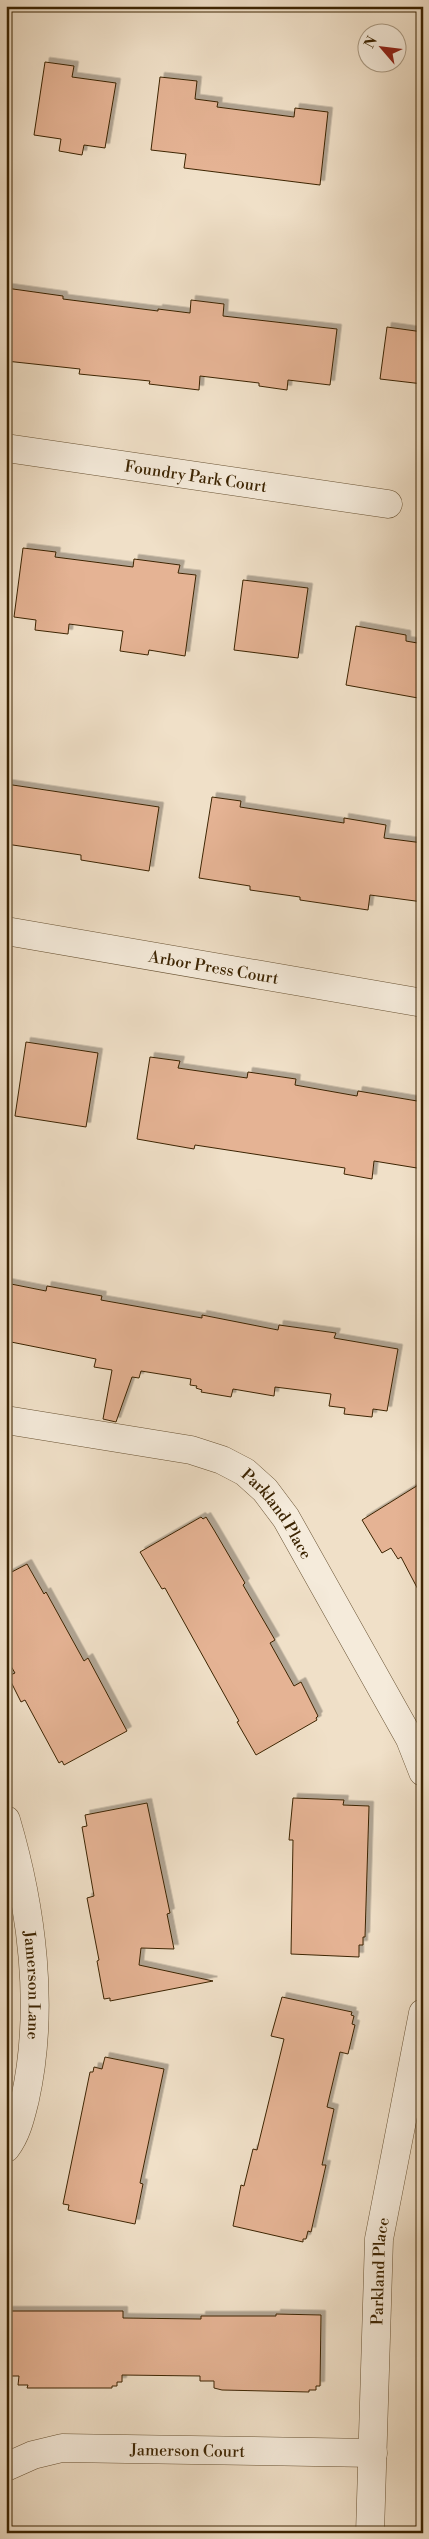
<svg xmlns="http://www.w3.org/2000/svg" width="429" height="2539" viewBox="0 0 429 2539" font-family="'Libre Bodoni',serif">
<style>
.building{fill:#e5b394;stroke:#3c2402;filter:url(#shadow)}
.lines{fill:none;stroke-linecap:round;stroke-linejoin:round}
.minor-casing{stroke:#695334;stroke-width:29}
.path{stroke:#3c2402;stroke-width:3;stroke-dasharray:4 2.5;stroke-linecap:butt}
.minor{stroke:#f5ebdb;stroke-width:28}
.labels{text-anchor:middle;stroke-width:5;stroke-linejoin:round;paint-order:stroke}
.street-label{font-size:16px;fill:#3c2402;stroke:#f5ebdb}
</style>
<defs>
<filter id="shadow"><feDropShadow dx="4.5" dy="-4.5" stdDeviation="0" flood-color="#0004"/></filter>
</defs>
<rect width="100%" height="100%" fill="#f0e0c8"/>
<filter id="stains"><feTurbulence type="fractalNoise" baseFrequency=".004" numOctaves="4"/><feColorMatrix values="0 0 0 0 .2 0 0 0 0 .09 0 0 0 0 .02 0 0 0 .5 -.17"/></filter>
<radialGradient id="worn" r=".72"><stop offset=".6" stop-color="#630" stop-opacity="0"/><stop offset="1" stop-color="#630" stop-opacity=".3"/></radialGradient>
<g class="building">
<path d="M45,62l29,4 -2,11 44,6 -11,65 -21,-3 -2,10 -23,-4 2,-12 -27,-4z"/>
<path d="M160,77l37,4 -2,18 23,3 -1,5 77,10 1,-9 33,4 -8,73 -136,-17 2,-14 -35,-4z"/>
<path d="M6,288l57,8v3l95,12v-2l32,4 1,-13 33,4 -1,12 114,13 -7,56 -42,-5 -1,10 -28,-4v-3l-59,-7 -1,14 -50,-6 1,-3 -71,-7 1,-5 -74,-8z"/>
<path d="M387,327l36,5v52l-43,-5z"/>
<path d="M23,548l33,4 -1,5 78,10 1,-8 46,6 -2,8 18,2 -11,81 -36,-6 -1,5 -28,-4 3,-20 -54,-7 -1,10 -33,-4 1,-10 -22,-3z"/>
<path d="M243,580l65,8 -10,70 -64,-8z"/>
<path d="M356,626l50,9v6l17,3v27l-5,27 -72,-13z"/>
<path d="M6,784l153,23 -10,64 -68,-11v-5l-75,-11z"/>
<path d="M212,797l29,4 -1,6 104,16v-5l42,7 -2,13 39,5v59l-53,-7 -2,15 -68,-10v-3l-50,-7v-4l-51,-8z"/>
<path d="M26,1042l72,11 -12,74 -71,-11z"/>
<path d="M150,1057l30,4 -2,7 69,10 1,-6 48,7 -1,6 62,11 1,-5 65,11v67l-49,-8 -2,18 -28,-5 1,-6 -150,-23 -1,4 -57,-10z"/>
<path d="M6,1283l40,8 1,-5 55,10 -1,4 101,18v-3l76,15 1,-5 57,8 -2,5 64,11 -11,62 -14,-2 -1,8 -28,-3 1,-6 -16,-2 2,-12 -56,-7 -1,9 -41,-7 -2,8 -30,-5 1,-2 -6,-2 1,-2 -7,-1 1,-6 -50,-8 -2,7 -7,-1 -16,45 -13,-3 9,-49 -18,-3 2,-8 -90,-18z"/>
<path d="M423,1482v117l-22,-42 -3,2 -7,-11 -9,5 -20,-33z"/>
<path d="M201,1517l2,2 3,-2 8,13 31,53 -2,2 32,55 -5,3 24,43 7,-4 17,34 -2,2 1,2 -61,35 -19,-33 2,-1 -74,-133 -3,1 -22,-37z"/>
<path d="M27,1564l17,30 2,-2 38,69 4,-3 39,73 -63,34 -2,-4 -3,2 -34,-63 -4,2 -13,-26 7,-3 -9,-15v-83z"/>
<path d="M293,1798l51,2 -1,5 26,1 -4,131h-2v8h-4v12l-68,-3 2,-114h-4z"/>
<path d="M147,1803l23,110 -3,1 7,35 -33,-1 -2,17 74,16 -103,20v-3l-6,1 -7,-38 2,-1 -12,-62 7,-2 -12,-69 5,-1 -2,-11z"/>
<path d="M282,1997l70,15 -1,3 3,1 -2,8 3,1 -7,29 -8,-2 -13,55 7,2 -12,56h4l-15,67 -3,-1 -2,8h-3v3l-70,-16 8,-41 3,1 9,-37 4,1 27,-111 -13,-3z"/>
<path d="M105,2057l59,12 -24,114 3,1 -8,40 -67,-14 1,-5 -6,-1 27,-132h3l1,-5 8,2z"/>
<path d="M8,2311h115v7l78,1v-3h75v-2l45,1 -1,71h-4v4h-7v2l-87,-2 -8,-2v-7h-14v-5l-78,-1v7h-5v4h-5v2h-85l1,-3h-10l1,-9h-13z"/>
</g>
<g class="lines">
<defs>
<g id="minor">
<path id="s1" d="M6,448l382,56"/>
<path id="s2" d="M6,931l417,72"/>
<path id="s3" d="M6,1420l185,30 31,10 23,12 20,18 21,28 124,221 13,33"/>
<path id="s4" d="M6,1820c26,88 39,188 19,279 -4,16 -8,35 -19,49"/>
<path id="s5" d="M6,2467l27,-12 29,-7 311,5"/>
<path id="s6" d="M370,2533l9,-294 44,-226"/>
</g>
</defs>
<use href="#minor" class="minor-casing"/>
<path class="path" d="M422,6l1,1"/>
<use href="#minor" class="minor"/>
</g>
<g class="labels">
<g class="street-label">
<text dy="6" stroke="none"><textPath href="#s1" startOffset="192">Foundry Park Court</textPath></text>
<text dy="6" stroke="none"><textPath href="#s2" startOffset="211">Arbor Press Court</textPath></text>
<text dy="6" stroke="none"><textPath href="#s3" startOffset="299">Parkland Place</textPath></text>
<text dy="6" stroke="none"><textPath href="#s4" startOffset="168">Jamerson Lane</textPath></text>
<text dy="6" stroke="none"><textPath href="#s6" startOffset="262">Parkland Place</textPath></text>
<text dy="6" stroke="none"><textPath href="#s5" startOffset="185">Jamerson Court</textPath></text>
</g>
</g>
<rect width="429" height="2539" fill="none" stroke="#f0e0c8" stroke-width="25"/>
<rect x="8" y="8" width="414" height="2524" fill="none" stroke="#3c2402" stroke-width="2.5"/>
<rect x="12" y="12" width="404" height="2514" fill="none" stroke="#3c2402"/>
<g transform="translate(382 48) rotate(298)"><circle r="24" fill="#f5ebdb" stroke="#ab9b84"/>
<path d="M0-4L9 19L0 12L-9 19Z" fill="#8f2418"/>
<text y="-8" font-size="14" font-weight="bold" text-anchor="middle" fill="#3c2402">N</text>
</g>
<rect width="100%" height="100%" filter="url(#stains)"/>
<rect width="100%" height="100%" fill="url(#worn)"/>
</svg>
